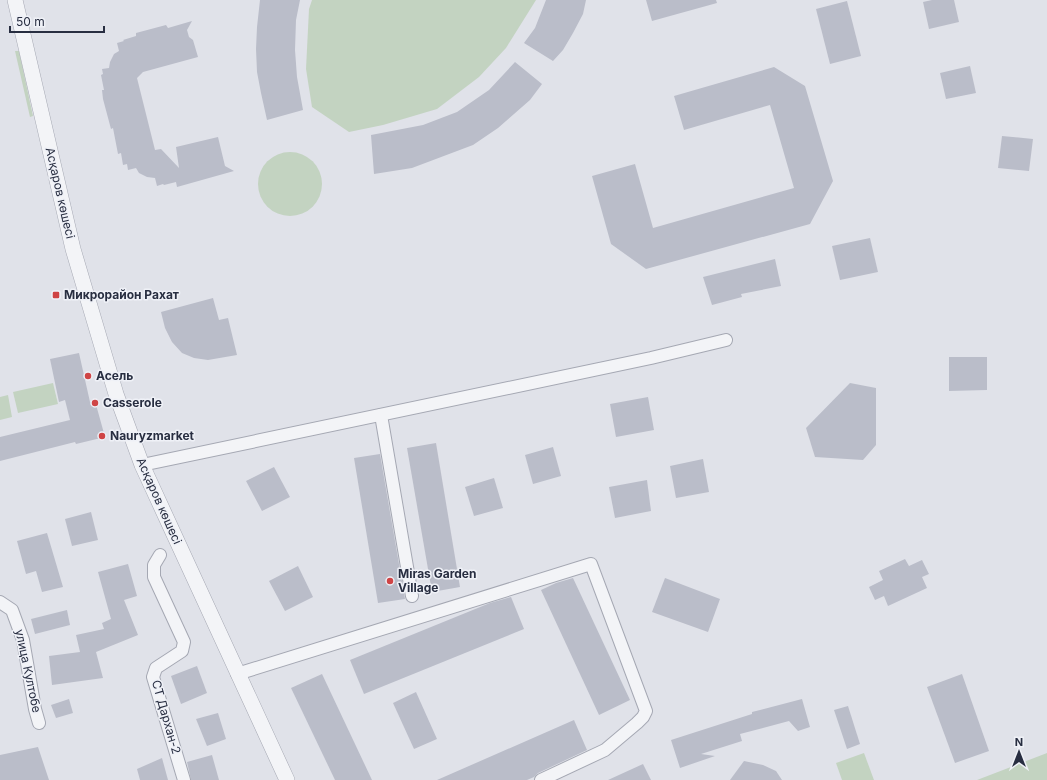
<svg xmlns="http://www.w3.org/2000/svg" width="1047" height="780" viewBox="0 0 1047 780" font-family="Inter,sans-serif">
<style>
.green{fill:#c3d3c1}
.building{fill:#babdc9}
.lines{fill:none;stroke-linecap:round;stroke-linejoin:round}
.minor-casing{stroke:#a5a8b3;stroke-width:14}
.tertiary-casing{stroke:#a5a8b3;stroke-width:16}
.minor{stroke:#f3f4f7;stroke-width:12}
.tertiary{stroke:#f3f4f7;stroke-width:15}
.poi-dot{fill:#cf4445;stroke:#eff1f7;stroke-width:1.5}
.labels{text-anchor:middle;stroke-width:3;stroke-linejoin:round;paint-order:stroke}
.street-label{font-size:12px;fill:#282e41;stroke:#eff1f7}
.poi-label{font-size:12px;font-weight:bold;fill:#282e41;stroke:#eff1f7;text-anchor:start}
</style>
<rect width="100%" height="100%" fill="#e0e2e9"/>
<g class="green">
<path d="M312,0h224l-30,48 -27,29 -42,32 -54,16 -34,7 -37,-25 -6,-38 3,-60z"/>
<path d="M15,51h4l14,65 -3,1z"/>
<circle cx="290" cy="184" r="32"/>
<path d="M53,383l5,21 -40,9 -5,-21z"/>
<path d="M8,395l4,22 -12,3v-23z"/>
<path d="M864,753l10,27h-32l-6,-17z"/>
<path d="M1047,753v27h-70z"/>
</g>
<g class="building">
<path d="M260,0h40l-4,20 -1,30 2,27 6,33 -36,10 -6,-27 -4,-21 -1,-23 1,-22z"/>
<path d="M546,0h40l-3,14 -10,19 -10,17 -10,11 -29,-18 11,-15z"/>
<path d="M646,0h70l1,3 -65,18z"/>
<path d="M932,0h22l5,22 -30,7 -6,-27z"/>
<path d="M847,1l14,55 -31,8 -14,-55z"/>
<path d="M192,21l-5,9 2,7 4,3 5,17 -55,15 -6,6 18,72 6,-1 18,19 -3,-21 42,-10 7,29 9,5 -57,16 -1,-5 -12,3 -1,-1 -6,2 -2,-8 -8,-1 -8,-4 -3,-5 -8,2 -1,-6 -4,1 -2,-12 -3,1 -5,-26 -2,1 -8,-30 -1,-9h2l-3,-15 2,-1 -1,-5 7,-1 1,-6 4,-8 5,-3 -2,-8 7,-2 -1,-1 13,-4v-3l30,-8 2,3z"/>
<path d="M515,62l27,22 -12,16 -32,28 -25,17 -61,23 -38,6 -3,-39 52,-10 34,-13 32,-22z"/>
<path d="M970,66l6,27 -30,6 -6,-26z"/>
<path d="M774,67l31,19 28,95 -23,43 -164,45 -35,-25 -19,-68 43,-12 18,64 141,-40 -24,-83 -86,25 -10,-34z"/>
<path d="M1002,136l31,3 -4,32 -31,-3z"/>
<path d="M870,238l8,34 -38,8 -8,-34z"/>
<path d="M775,259l6,27 -40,8 1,3 -30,8 -9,-28z"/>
<path d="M213,298l6,22 9,-2 9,37 -29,5 -14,-2 -12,-5 -10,-11 -7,-14 -4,-16z"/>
<path d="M79,353l11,49 5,-1 10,36 -29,7 -1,-2 -75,19v-24l70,-17 -5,-20 -6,2 -9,-43z"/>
<path d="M949,357h38v33l-38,1z"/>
<path d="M850,383l26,5v57l-13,15 -48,-3 -9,-29z"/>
<path d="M648,397l6,33 -38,7 -6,-33z"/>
<path d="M436,443l24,144 -28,5 -25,-144z"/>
<path d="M553,447l8,29 -28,8 -8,-29z"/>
<path d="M380,454l25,145 -27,4 -24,-145z"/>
<path d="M703,459l6,33 -33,6 -6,-32z"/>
<path d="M274,467l16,30 -28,14 -16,-30z"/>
<path d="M494,478l9,30 -29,8 -9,-29z"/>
<path d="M647,480l4,31 -36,7 -6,-31z"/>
<path d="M91,512l7,28 -26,6 -7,-27z"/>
<path d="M47,533l16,54 -21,5 -6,-21 -10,3 -9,-33z"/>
<path d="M905,559l4,7 13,-6 7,14 -7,3 5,11 -39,18 -4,-10 -9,4 -6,-13 14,-7 -4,-9z"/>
<path d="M128,564l9,32 -13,4 14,35 -42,17 7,26 -51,7 -3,-29 31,-4 -4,-17 28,-6 -2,-6 9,-4 -13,-47z"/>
<path d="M298,566l15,31 -28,14 -16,-30z"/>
<path d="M573,578l57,122 -31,15 -58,-125 15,-7z"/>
<path d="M665,578l55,21 -12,33 -56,-20z"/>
<path d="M511,597l13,32 -160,65 -14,-34 140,-57z"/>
<path d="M67,610l3,15 -35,9 -4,-15z"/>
<path d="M197,666l10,27 -26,11 -10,-28z"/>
<path d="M322,674l50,106h-37l-44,-92z"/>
<path d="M962,674l27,77 -34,12 -28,-76z"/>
<path d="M416,692l21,47 -23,10 -21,-46z"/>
<path d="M69,699l4,14 -17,5 -5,-13z"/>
<path d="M802,699l8,28 -12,4 -9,-10 -49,13 2,7 -41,13 14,2 -35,12 -9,-28 81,-26v-2z"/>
<path d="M848,706l12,38 -13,5 -13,-39z"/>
<path d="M218,713l8,26 -19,7 -11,-27z"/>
<path d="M574,720l13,30 -49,23 -4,4 -7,3h-90z"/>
<path d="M38,747l11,33h-49v-25z"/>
<path d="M212,755l7,25h-28l-4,-18z"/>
<path d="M162,758l6,22h-28l-3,-11z"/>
<path d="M744,761l19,4 13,6 6,9h-52z"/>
<path d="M643,764l8,16h-43z"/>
</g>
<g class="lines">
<defs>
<g id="minor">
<path d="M381,415l31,181"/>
<path d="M142,465l509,-107 75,-18"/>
<path d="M160,555l-6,10v12l30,65 -2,9 -26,17 -3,9 31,103"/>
<path d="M0,602l12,8 11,30 12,69 4,14"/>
<path d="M237,674l354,-110 55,147 -3,6 -6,6 -32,27 -64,30"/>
</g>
<path id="tertiary" d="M15,0l58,249 43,145 26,71 145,315"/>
</defs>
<use href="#minor" class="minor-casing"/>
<use href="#tertiary" class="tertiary-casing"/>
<use href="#minor" class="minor"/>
<use href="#tertiary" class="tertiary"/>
</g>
<g class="poi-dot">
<rect x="52" y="291" width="8" height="8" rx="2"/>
<circle cx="88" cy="376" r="4"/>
<circle cx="95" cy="403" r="4"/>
<circle cx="102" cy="436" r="4"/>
<circle cx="390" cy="581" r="4"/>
</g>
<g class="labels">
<g class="street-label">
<text transform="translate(60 193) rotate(77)" y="4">Асқаров көшесі</text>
<text transform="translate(159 501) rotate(66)" y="4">Асқаров көшесі</text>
<text transform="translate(28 671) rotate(78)" y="4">улица Култобе</text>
<text transform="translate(166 717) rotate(74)" y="4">СТ Дархан-2</text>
</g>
<g class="poi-label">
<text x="64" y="299">Микрорайон Рахат</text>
<text x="96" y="380">Асель</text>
<text x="103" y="407">Casserole</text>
<text x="110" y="440">Nauryzmarket</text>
<text x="398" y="578">Miras Garden<tspan x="398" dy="14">Village</tspan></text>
</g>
</g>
<g transform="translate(1019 752)" stroke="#eff1f7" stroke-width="3" paint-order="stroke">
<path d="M0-3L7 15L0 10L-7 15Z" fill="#282e41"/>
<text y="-6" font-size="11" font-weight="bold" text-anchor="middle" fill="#282e41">N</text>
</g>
<path d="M10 26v6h94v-6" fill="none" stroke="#282e41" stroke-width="2"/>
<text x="16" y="26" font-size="12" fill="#282e41" stroke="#eff1f7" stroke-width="3" paint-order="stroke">50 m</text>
</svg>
